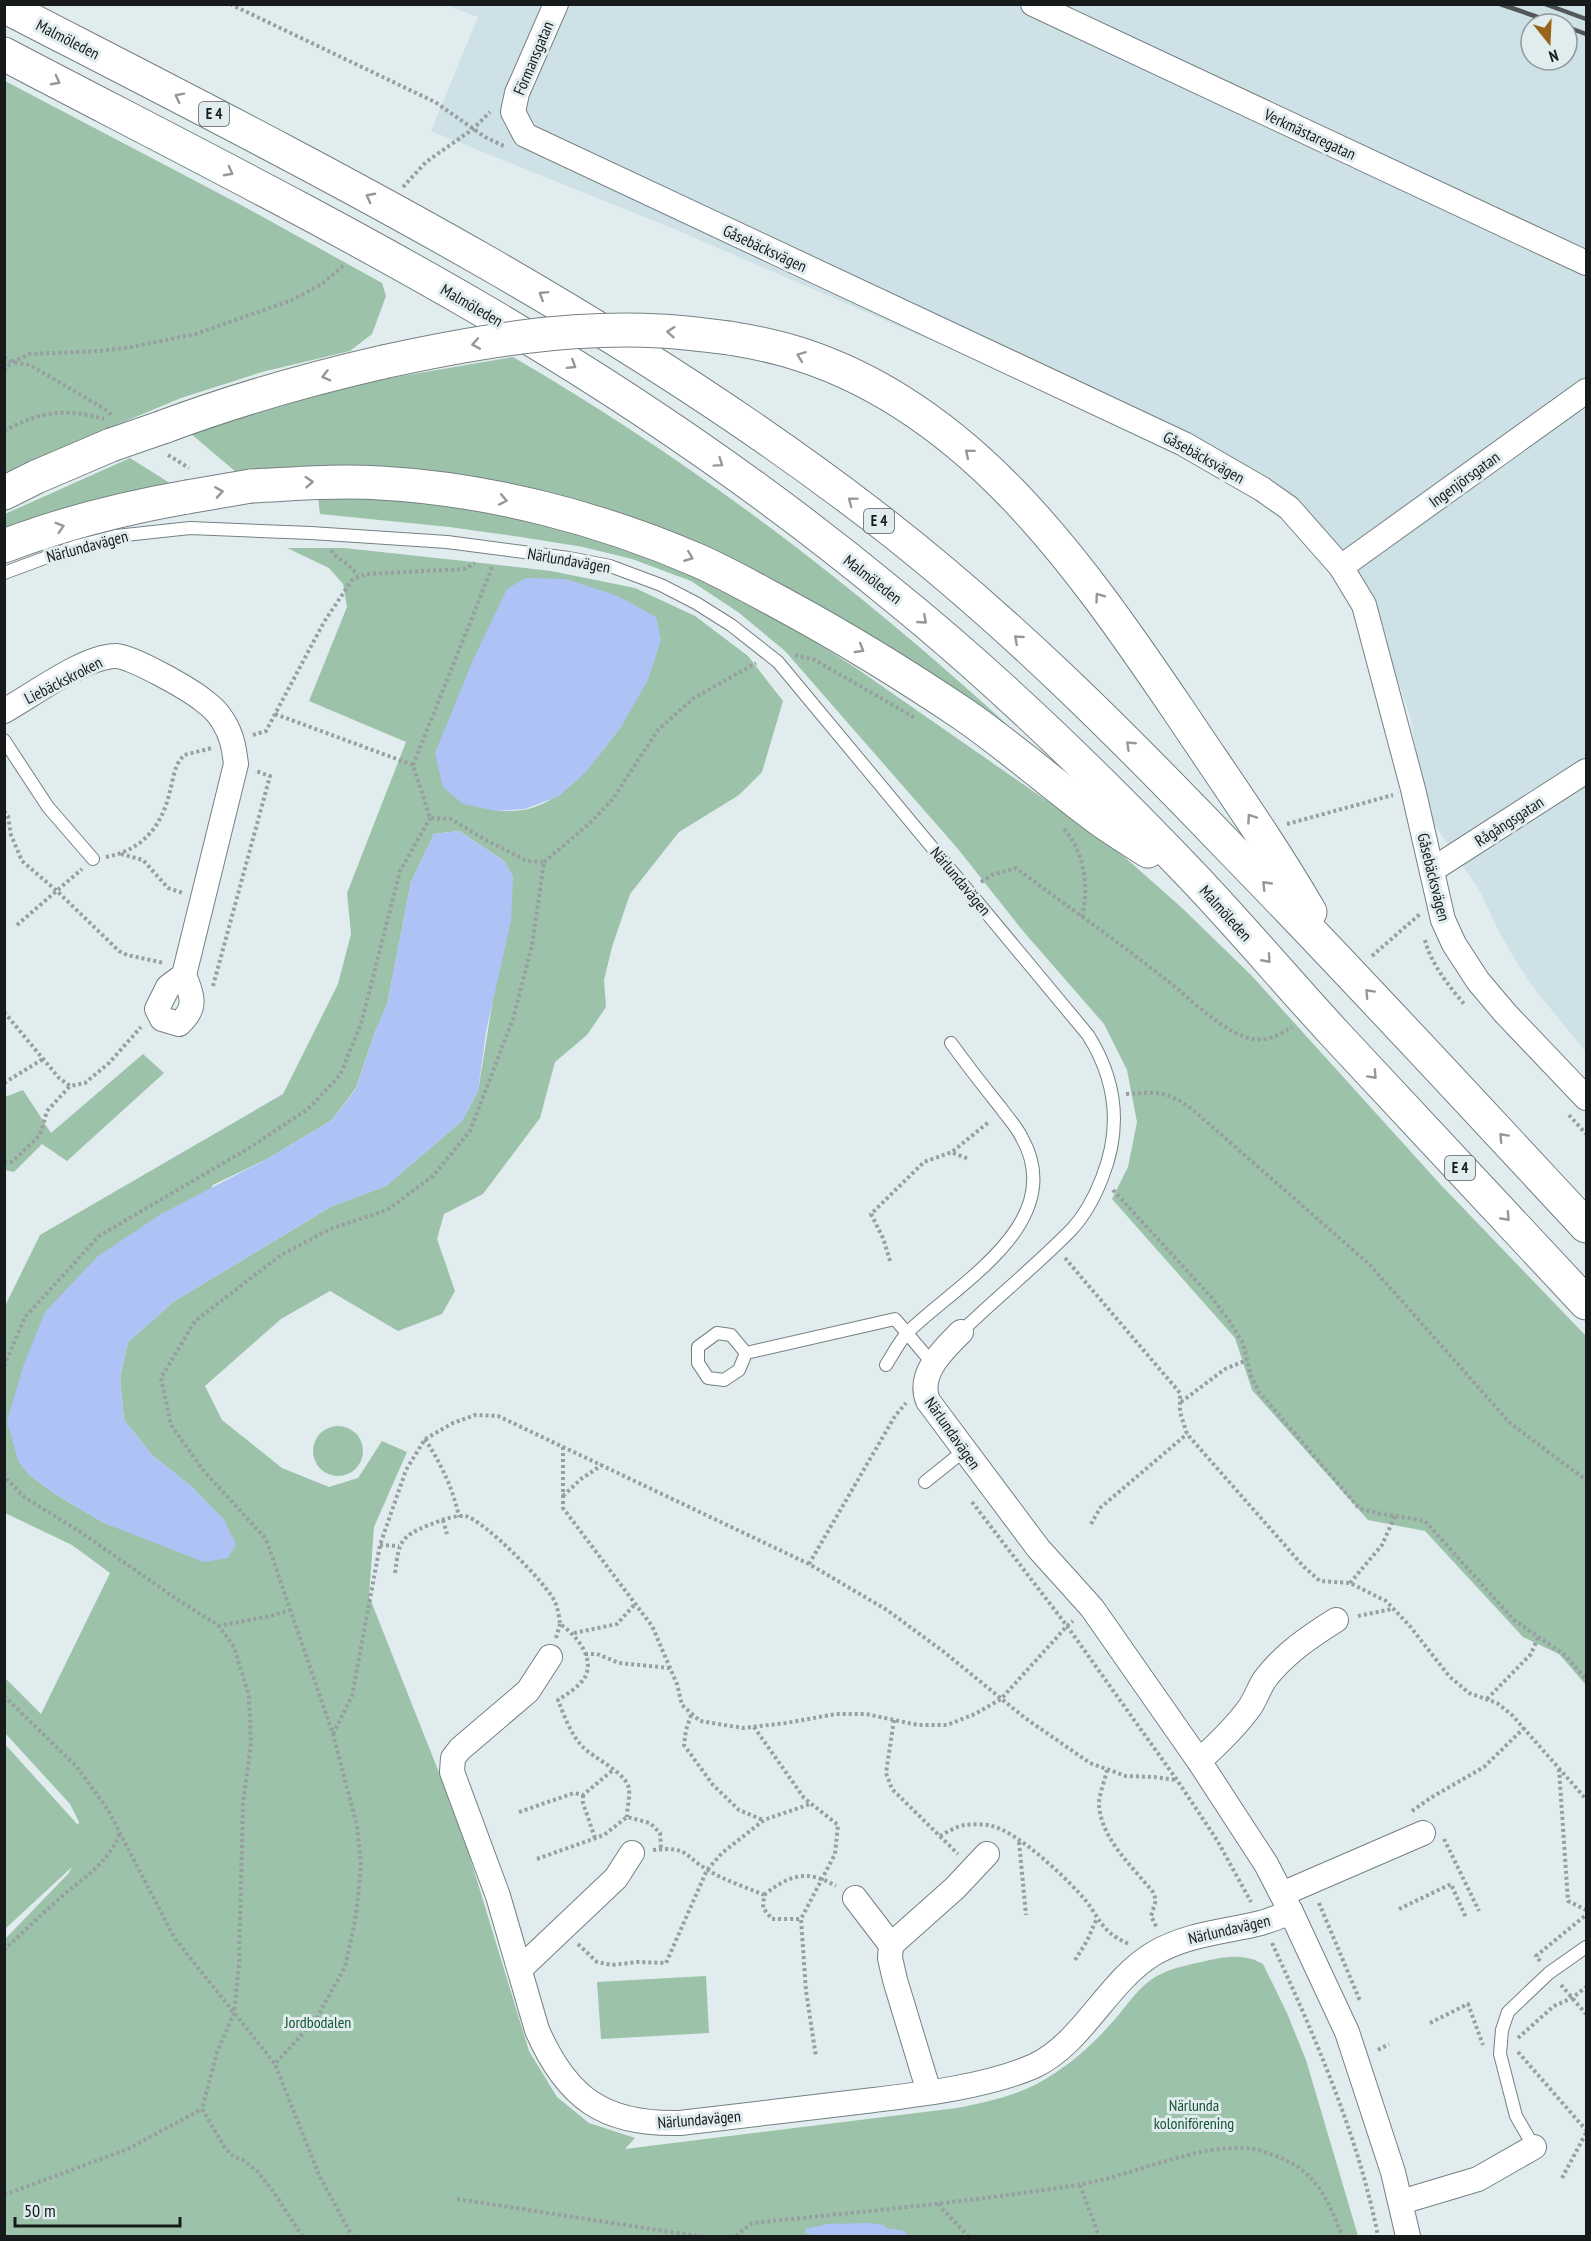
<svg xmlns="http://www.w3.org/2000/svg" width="1591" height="2241" viewBox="0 0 1591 2241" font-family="'PT Sans Narrow',sans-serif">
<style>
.built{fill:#cde1e6;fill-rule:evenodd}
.green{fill:#9cc2a9;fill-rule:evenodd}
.water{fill:#aec2f6}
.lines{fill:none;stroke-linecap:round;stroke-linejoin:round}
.lane-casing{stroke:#768083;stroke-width:14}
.street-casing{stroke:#768083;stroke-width:26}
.highway-casing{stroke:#768083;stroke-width:35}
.path{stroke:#979fa2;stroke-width:4;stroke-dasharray:3 3;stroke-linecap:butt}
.lane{stroke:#fff;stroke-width:12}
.street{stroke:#fff;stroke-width:24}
.highway{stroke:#fff;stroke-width:33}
.rail{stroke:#525859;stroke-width:4.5}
.highway-bridge-casing{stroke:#768083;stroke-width:35;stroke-linecap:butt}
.highway-bridge{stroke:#fff;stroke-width:33}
.oneway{stroke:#969898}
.labels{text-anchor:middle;stroke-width:6;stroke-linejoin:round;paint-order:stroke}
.shield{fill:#e1ecef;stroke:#53595b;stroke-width:1.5}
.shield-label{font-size:15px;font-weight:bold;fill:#161a1b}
.street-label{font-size:16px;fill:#161a1b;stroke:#e1ecef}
.park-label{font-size:16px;fill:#135332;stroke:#e1ecef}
</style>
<rect width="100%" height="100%" fill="#e1ecef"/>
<path class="built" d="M446,5h1140v1047l-49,-60 -18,-26 -21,-36 -18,-39 -53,-77 -17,-99 -41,-111 -105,-113 -306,-139 -279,-121 -248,-100 47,-114zM1531,24h36v36h-36z"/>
<g class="green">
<path d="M5,81l238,125 139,77 4,13 -14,38 -22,17 -88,21 -81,26 -79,33 -97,47z"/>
<path d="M513,357c193,112 370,250 532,403l-346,-211 -366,-83 -97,6 -46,-39 171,-50z"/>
<path d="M130,458l43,27 -168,47v-18z"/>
<path d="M371,495l79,7 171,42 75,30 71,37 89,57 256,178 69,61 70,68 189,209 146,152v349l-27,-31 -36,-17 -98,-106 -57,-11 -116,-130 -17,-52 -123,-139 16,-32 9,-45 -10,-52 -23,-46 -81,-93 -65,-82 -173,-198 -47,-39 -47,-31 -59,-22 -49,-12 -62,-10 -72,-10 -129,-13 -2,-17z"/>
<path d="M287,548h57l120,13 87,10 84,17 60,28 53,40 35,45 -21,71 -23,23 -60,37 -49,62 -18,53 -8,33 2,27 -19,28 -32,27 -15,56 -57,76 -39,20 -7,25 18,52 -13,23 -44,17 -68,-40 -49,28 -76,67 17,34 60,48 47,19 29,-9 24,-37 25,11 -33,75 -5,69 92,232 68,223 28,46 32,26 46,15 -10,11 332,-41c35,-7 68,-14 98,-35 23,-15 43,-34 61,-55 13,-15 23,-32 41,-42 16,-9 36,-12 53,-16 17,-4 37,-6 53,4l24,49 19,47 52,176h-1353v-297l63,-65 4,-7 -67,62 -1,-186 74,82 1,-3 -9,-18 -65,-71v-55l36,36 69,-141 -38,-28 -67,-32v-207l35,-71 243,-141 55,-110 13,-50 -4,-41 59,-151 -97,-41 38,-94 -4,-23 -14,-16zM622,725c-26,34 -53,75 -98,85 -9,1 -19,1 -28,1zM459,831l45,30 9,16 -35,214 -16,30 -76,65 -54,20 -159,96 -45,40 -8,36 4,42 28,35 39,31 33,34 -95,12 -25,-9 -49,-29 -27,-20 185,-289 54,-26 65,-39 24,-32 19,-56 12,-27 24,-123 23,-48z"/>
<path d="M143,1054l21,19 -97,88 -25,-17 -28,28 -9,-2v-73l18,-7 28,43z"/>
<circle cx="338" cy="1451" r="25"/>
<path d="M706,1976l3,57 -108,6 -4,-57z"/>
</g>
<g class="water">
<path d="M525,578l41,1 52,17 38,21 5,23 -13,40 -26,45 -35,46 -28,25 -34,13 -29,2 -33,-7 -20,-17 -8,-34 38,-93 34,-71z"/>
<path d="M459,831l45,30 9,16 -2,44 -25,111 -8,59 -16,30 -76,65 -54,20 -159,96 -45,40 -8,36 4,42 28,35 39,31 33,34 12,24 -8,14 -24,4 -100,-39 -49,-29 -27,-20 -10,-13 -11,-40 17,-57 21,-52 53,-56 63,-42 106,-55 65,-39 24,-31 19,-57 12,-27 24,-123 23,-48z"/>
<path d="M870,2223l14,2 2,3 18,3 3,5h-93l-8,-3 -1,-4 23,-5z"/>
</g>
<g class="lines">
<defs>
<g id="lane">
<path d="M4,573l73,-27 39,-10 74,-8 121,5 136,9 122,16 41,8 51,19 35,18 35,22 47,37 310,373c29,46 34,93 14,143 -7,18 -17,37 -30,51 -35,36 -75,68 -111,103"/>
<path d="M4,740l44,67 45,52"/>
<path d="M746,1353l-7,17 -15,10 -16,-2 -10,-15v-16l19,-14 14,2 15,18 149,-34 38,45"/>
<path d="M886,1365c7,-11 14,-25 23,-34 51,-49 160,-109 113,-193 -5,-11 -14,-20 -21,-30 -17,-21 -34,-43 -50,-65"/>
<path d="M925,1482l40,-32"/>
<path d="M1534,2147l-18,-31 -16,-62 2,-24 6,-18 41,-39 37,-26"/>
</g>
<g id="street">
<path d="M556,4l-39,89 -4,19 12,23 659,309 78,45 27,19 52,59 23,38 49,184 30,131 11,24 24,37 27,32 81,85"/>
<path d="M1033,4l553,259"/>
<path d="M1341,567l245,-176"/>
<path d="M4,711c29,-16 79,-54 111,-55 15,-1 76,34 89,45 7,5 15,13 19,20 9,14 11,27 13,43l-52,211c8,21 14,32 -5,49l-17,-5 -5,-10 11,-22 16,-12"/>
<path d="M1432,870l154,-99"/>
<path d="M961,1332c-18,18 -44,42 -33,69l110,147 54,60 107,153 67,103 25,48 56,120 46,140 15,64"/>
<path d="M550,1657l-22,34 -68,58 -7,9 -1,14 46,124 39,134c30,69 68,95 143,93 65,-8 129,-15 194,-23 49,-6 115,-14 160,-34 49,-23 73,-84 119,-112 33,-20 71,-22 108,-31 10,-3 20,-7 30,-11"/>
<path d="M1199,1761c19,-17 36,-33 51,-54 6,-9 9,-19 15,-28 19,-25 44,-42 71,-59"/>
<path d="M1282,1894l141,-61"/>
<path d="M855,1898l36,47"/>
<path d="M520,1969l96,-91 16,-25"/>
<path d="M929,2092l-34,-112 -5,-22 1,-13 64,-57 32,-34"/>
<path d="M1401,2202l77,-23 56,-32"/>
</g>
<g id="highway">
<path d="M4,6c300,155 605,306 873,513 128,99 243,214 355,331 120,123 237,250 354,376"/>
<path d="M4,54c160,84 322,165 478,256 144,84 283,179 411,285 109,88 209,186 305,287 47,50 91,102 137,152 83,90 168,179 251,269"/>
<path d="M729,338c19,3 38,7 57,12 181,51 293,214 393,361 44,66 91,132 131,201"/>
<path d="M163,427c72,-27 146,-48 220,-65"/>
<path d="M251,486c43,-2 86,-6 129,-3 109,6 220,35 319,78 29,13 57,29 85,44 61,33 121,70 179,109 45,31 87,68 131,101 17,13 36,24 54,36"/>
<path d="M4,493l32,-16 75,-32"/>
<path d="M4,546c60,-23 120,-38 183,-49"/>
</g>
</defs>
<use href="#lane" class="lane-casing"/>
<use href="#street" class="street-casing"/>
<use href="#highway" class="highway-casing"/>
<g class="path">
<path d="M230,4l205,98 50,35 21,10"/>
<path d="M403,187l23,-25 47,-33 17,-17"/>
<path d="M4,357l8,5 18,3 78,46 4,5"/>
<path d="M4,371l8,-9 18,-8 70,-3 32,-4 64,-13 96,-34 30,-16 23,-20"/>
<path d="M4,431c37,-20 60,-23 100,-12"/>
<path d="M168,455l21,13"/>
<path d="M332,550l1,4 14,10 11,11"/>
<path d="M795,655l20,5 100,58"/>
<path d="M275,714l138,51 17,53 21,1 33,20 43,22 17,1 -12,83 -19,74 -43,112 -37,45 -46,34 -57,19 -49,26 -86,66 -34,57 10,47 32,45 63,69 67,195 24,92 4,38 -2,24 -4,33 -10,46 -29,52 -41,45"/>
<path d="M253,735l13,-4 58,-109 28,-42 13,-6 100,-5 10,-6"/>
<path d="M413,765l80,-200"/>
<path d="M4,811l4,5 3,19 11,26 35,30 62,60 8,4 37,8"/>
<path d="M1287,824l106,-29"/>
<path d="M1064,829c21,24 25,58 18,88"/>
<path d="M121,854l22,6 25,28 15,5"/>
<path d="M106,857c37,-7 56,-31 64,-66 3,-10 4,-23 10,-31l4,-5 28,-7"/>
<path d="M544,862l46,-39 22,-23 46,-70 36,-32 62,-35"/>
<path d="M981,882l11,-7 24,-7c48,36 97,70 144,107 26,19 55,51 85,62 18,6 32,0 47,-10"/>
<path d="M17,925l65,-56"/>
<path d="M1425,940c5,22 25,48 40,65"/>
<path d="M1372,956l48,-42"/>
<path d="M213,986l57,-210 -14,-5"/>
<path d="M4,1012l55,66 11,8 15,-3 24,-20 32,-36"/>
<path d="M4,1083l39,-24"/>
<path d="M1126,1094c31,-2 39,-4 66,15l177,155 141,159 76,57"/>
<path d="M1569,1115l17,19"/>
<path d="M953,1153l16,6"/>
<path d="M4,1161l8,1 28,-27 7,-24 23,-25"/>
<path d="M1113,1190l99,108 16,21 15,24 8,33 8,16 100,116c22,8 44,8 66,13l89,99 52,36 20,23"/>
<path d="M1065,1258l115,135v19l7,22 117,133 16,14 30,2 36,18 23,24 40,51 20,17 28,10 15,12 74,84"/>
<path d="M890,1261l-7,-23 -12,-24 53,-52 28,-10 38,-31"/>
<path d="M4,1366l21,-49 74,-81 150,-88 59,-39 32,-34 21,-51 39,-153 30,-53"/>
<path d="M1181,1402l44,-33 22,-9"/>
<path d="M425,1439c16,25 28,49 34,78"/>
<path d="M563,1447v61l89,118 25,58 5,21 18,16 43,7 43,-5 50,-9h30l52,11h29l28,-11 26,-15 66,-73 6,-5"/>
<path d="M4,1473l3,6 17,18 58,36 96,67 40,25 16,22 15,49 2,47 -8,60 -4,161 -5,49 -17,39 -15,57 23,39 9,9 9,3 15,12 15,19 29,45"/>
<path d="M563,1496l18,-17 21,-14"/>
<path d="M972,1502l95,124 110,154 40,60 34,62"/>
<path d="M443,1520l4,14"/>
<path d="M1091,1524l9,-16 87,-74"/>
<path d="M380,1545l19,1"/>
<path d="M809,1564l86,-148 11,-13"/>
<path d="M395,1573c4,-30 4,-36 34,-48 10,-4 25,-10 36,-9 18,3 82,68 90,86 3,6 4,15 5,22 15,10 34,32 26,51 -5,11 -19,19 -28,25 6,15 12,33 24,46 12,13 44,26 47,43 1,9 -2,20 -2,28"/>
<path d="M1350,1583l32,-38 13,-29"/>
<path d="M1358,1616l34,-7"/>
<path d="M218,1626l52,-10 20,-6"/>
<path d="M574,1633l43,-9 18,-20"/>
<path d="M556,1638l4,-14"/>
<path d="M585,1654h12l22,9 51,5"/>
<path d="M4,1696l73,71 31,43 67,129 100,125 44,111 33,61"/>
<path d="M1487,1699l44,-45 8,-19"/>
<path d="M691,1715l-5,15 -2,15 29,40 26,25 24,10"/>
<path d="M894,1720l-8,53 6,16 66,65"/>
<path d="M754,1727l50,71 34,27 -3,29 -34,65 5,72 10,66"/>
<path d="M333,1734l19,-38 28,-151 26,-75 19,-31 28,-16 22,-8 23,1 311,148 78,46 57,42 81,66 65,45 36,13 28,1 23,3"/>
<path d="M1559,1769l9,132 18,9"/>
<path d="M1107,1770c-2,10 -7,22 -8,32 0,35 33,64 54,90l3,8 -5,16 6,12"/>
<path d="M583,1795v8l12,35"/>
<path d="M1412,1811l20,-14 52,-30 40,-39"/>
<path d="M519,1812l55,-19 9,2 30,-25"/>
<path d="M940,1836c7,-4 17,-10 25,-11 8,-1 20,-1 27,1 25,6 70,48 87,67 22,23 18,37 50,51"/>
<path d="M1444,1839l35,72"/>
<path d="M1019,1842l7,73"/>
<path d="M653,1850c36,-4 29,5 55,20 17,11 38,17 56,25l-1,13 9,11h29"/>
<path d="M537,1859l67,-24 23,-18 23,6 10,10 1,16"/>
<path d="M764,1895c25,-20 43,-26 72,-9"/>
<path d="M1319,1903l41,98"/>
<path d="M1399,1909l52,-25 15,34"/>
<path d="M1272,1943c43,94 86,192 106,293"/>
<path d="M578,1944l19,18 15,3 25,-3 29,1 41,-93 15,-17 42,-33 46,-16"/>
<path d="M4,1950c18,-17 37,-35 56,-52 25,-22 46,-32 60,-65"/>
<path d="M1075,1960l12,-19 10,-23"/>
<path d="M1540,1961l-4,-5 50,-41"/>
<path d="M1561,1985l25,29"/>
<path d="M1430,2023l38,-19 15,41"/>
<path d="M1518,2038l36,-32 18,-8 14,-11"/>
<path d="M1378,2050l11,-6"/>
<path d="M1518,2052l68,78"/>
<path d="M1562,2178l24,-45"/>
<path d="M1080,2185l19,51"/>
<path d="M4,2195l124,-46 74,-40"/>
<path d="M457,2199l240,37"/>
<path d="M938,2204l30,32"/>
<path d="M736,2236l16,-13c108,-11 217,-21 325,-38 54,-8 124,-44 177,-36 7,1 15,5 22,7 39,14 52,43 66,80"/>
</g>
<use href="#lane" class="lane"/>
<use href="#street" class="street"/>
<use href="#highway" class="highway"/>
<g class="rail">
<path d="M1500,4l58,20"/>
<path d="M1545,4l41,15"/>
<path d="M1567,27l19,7"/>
</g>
<defs>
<g id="highway-bridge">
<path d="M383,362c91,-20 184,-36 277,-31 23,1 46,4 69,7"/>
<path d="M111,445l52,-18"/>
<path d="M187,497l64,-11"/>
</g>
</defs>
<use href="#highway-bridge" class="highway-bridge-casing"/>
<use href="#highway-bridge" class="highway-bridge"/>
</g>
<defs><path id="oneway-chevron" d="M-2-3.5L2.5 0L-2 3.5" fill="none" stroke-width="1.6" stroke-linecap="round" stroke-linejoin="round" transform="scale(1.5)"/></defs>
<g class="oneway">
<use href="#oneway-chevron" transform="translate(56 81) rotate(28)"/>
<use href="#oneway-chevron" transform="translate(179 97) rotate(-153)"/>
<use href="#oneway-chevron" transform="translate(229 172) rotate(28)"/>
<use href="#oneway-chevron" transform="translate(370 197) rotate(-152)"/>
<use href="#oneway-chevron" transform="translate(543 295) rotate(-148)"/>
<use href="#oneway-chevron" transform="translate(671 332) rotate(-175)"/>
<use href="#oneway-chevron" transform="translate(476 344) rotate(170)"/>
<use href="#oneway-chevron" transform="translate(801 356) rotate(-159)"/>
<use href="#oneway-chevron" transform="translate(572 365) rotate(32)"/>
<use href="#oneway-chevron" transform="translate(326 376) rotate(166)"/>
<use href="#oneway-chevron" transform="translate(969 453) rotate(-140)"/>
<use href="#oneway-chevron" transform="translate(719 463) rotate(35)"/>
<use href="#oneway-chevron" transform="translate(309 482) rotate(-4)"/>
<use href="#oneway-chevron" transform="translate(219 492) rotate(-9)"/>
<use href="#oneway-chevron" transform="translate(503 500) rotate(11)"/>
<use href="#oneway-chevron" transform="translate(852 501) rotate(-143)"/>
<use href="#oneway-chevron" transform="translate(60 527) rotate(-17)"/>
<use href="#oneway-chevron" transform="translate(689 557) rotate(22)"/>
<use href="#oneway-chevron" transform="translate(1099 597) rotate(-126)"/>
<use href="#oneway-chevron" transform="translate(923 620) rotate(41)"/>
<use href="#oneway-chevron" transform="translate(1018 639) rotate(-139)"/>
<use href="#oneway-chevron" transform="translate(860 649) rotate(31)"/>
<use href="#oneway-chevron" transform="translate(1130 745) rotate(-136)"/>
<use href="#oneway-chevron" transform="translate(1251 818) rotate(-124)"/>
<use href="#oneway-chevron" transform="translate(1266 885) rotate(-134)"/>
<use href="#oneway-chevron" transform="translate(1267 959) rotate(48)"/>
<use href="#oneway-chevron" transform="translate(1369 993) rotate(-133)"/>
<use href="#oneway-chevron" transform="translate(1373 1075) rotate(47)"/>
<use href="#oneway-chevron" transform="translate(1503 1137) rotate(-133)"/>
<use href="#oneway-chevron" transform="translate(1506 1217) rotate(47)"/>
</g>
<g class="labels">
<g class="shield">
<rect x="199" y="102" width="30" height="24" rx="4.5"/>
<rect x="864" y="509" width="30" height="24" rx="4.5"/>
<rect x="1445" y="1156" width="30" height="24" rx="4.5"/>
</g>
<g class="shield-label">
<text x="214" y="119">E 4</text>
<text x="879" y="526">E 4</text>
<text x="1460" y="1173">E 4</text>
</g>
<g class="street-label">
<text transform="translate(68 39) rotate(27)" y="6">Malmöleden</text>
<text transform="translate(533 58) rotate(-67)" y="6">Förmansgatan</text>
<text transform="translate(1310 134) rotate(25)" y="6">Verkmästaregatan</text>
<text transform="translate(765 248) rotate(25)" y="6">Gåsebäcksvägen</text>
<text transform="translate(472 305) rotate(30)" y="6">Malmöleden</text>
<text transform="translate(1204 457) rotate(29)" y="6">Gåsebäcksvägen</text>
<text transform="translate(1464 479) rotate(-36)" y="6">Ingenjörsgatan</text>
<text transform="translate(87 546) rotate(-15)" y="6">Närlundavägen</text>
<text transform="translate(569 560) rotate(10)" y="6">Närlundavägen</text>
<text transform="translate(873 579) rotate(38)" y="6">Malmöleden</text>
<text transform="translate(63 680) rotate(-27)" y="6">Liebäckskroken</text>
<text transform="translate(1509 821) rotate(-33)" y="6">Rågångsgatan</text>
<text transform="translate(1434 877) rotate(76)" y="6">Gåsebäcksvägen</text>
<text transform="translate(961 881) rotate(50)" y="6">Närlundavägen</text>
<text transform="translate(1226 913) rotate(48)" y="6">Malmöleden</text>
<text transform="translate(953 1433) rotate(55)" y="6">Närlundavägen</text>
<text transform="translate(1229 1929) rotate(-13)" y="6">Närlundavägen</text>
<text transform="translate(699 2119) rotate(-5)" y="6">Närlundavägen</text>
</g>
<g class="park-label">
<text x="318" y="2028">Jordbodalen</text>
<text x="1194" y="2111">Närlunda<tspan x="1194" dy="18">koloniförening</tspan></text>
</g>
</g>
<rect width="1591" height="2241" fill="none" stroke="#161a1b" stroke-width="12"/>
<g transform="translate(1549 42) rotate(162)"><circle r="28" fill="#e1ecef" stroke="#90989a" stroke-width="1.5"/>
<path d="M0-4.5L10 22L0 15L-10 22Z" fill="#976519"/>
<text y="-9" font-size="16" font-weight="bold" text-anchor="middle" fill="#161a1b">N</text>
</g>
<path d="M15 2217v9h165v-9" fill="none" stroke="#161a1b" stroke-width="3"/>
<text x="24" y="2217" font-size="18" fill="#161a1b" stroke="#e1ecef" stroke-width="4.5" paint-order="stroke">50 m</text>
</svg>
